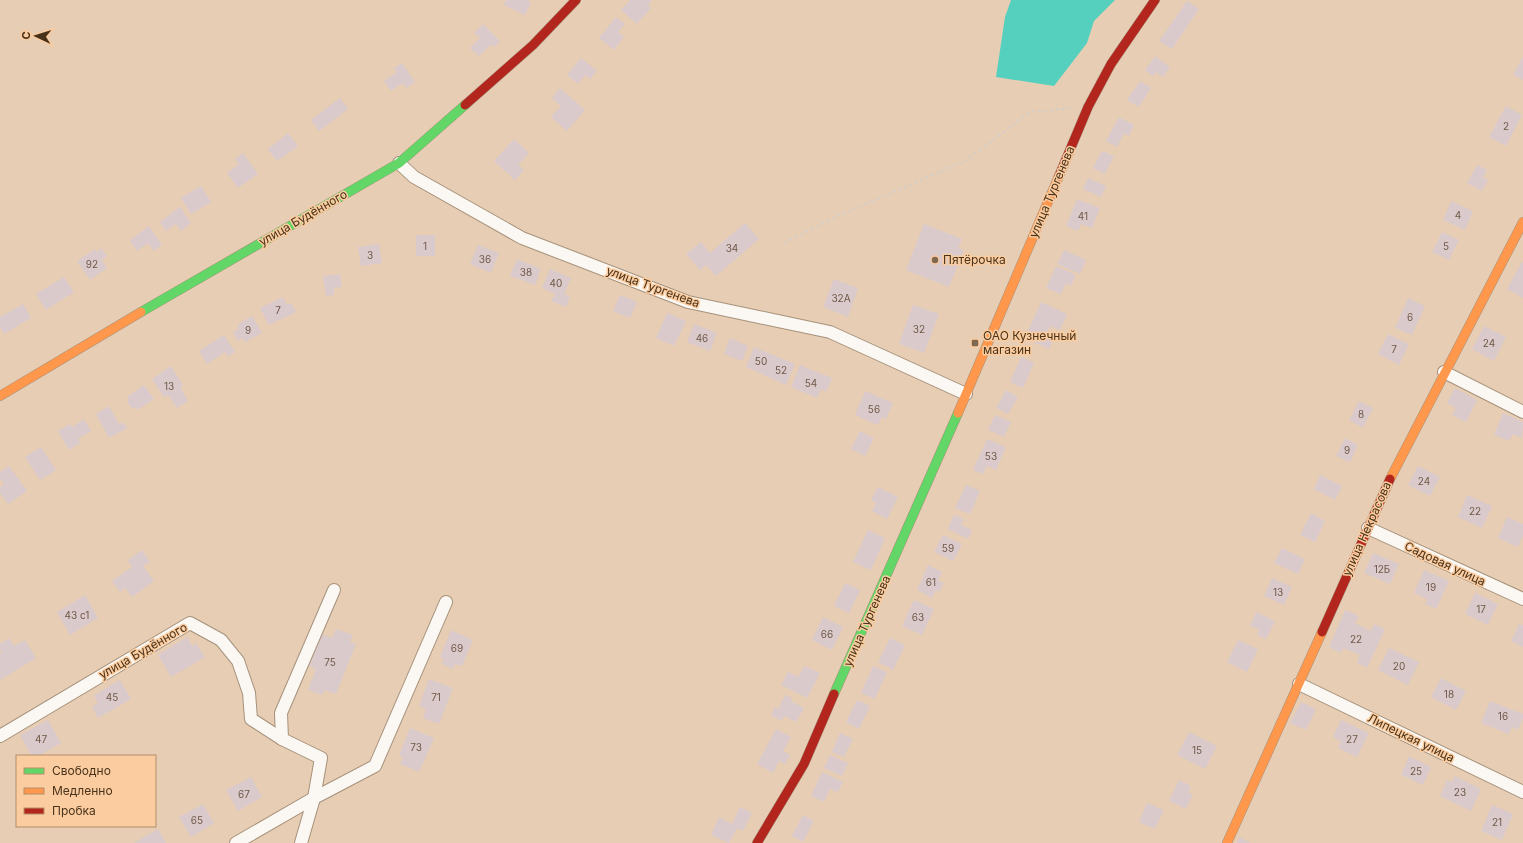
<svg xmlns="http://www.w3.org/2000/svg" width="1523" height="843" viewBox="0 0 1523 843" font-family="Inter,sans-serif">
<style>
.water{fill:#55d0be}
.building{fill:#dbcacc}
.lines{fill:none;stroke-linecap:round;stroke-linejoin:round}
.street-casing{stroke:#a6917a;stroke-width:14}
.fast-casing{stroke:#a6917a;stroke-width:10}
.slow-casing{stroke:#a6917a;stroke-width:10}
.jam-casing{stroke:#a6917a;stroke-width:10}
.path{stroke:#d6cdc5;stroke-width:2;stroke-dasharray:3 3;stroke-linecap:butt}
.street{stroke:#fbf8f4;stroke-width:12}
.fast{stroke:#63d668;stroke-width:9}
.slow{stroke:#ff974d;stroke-width:9}
.jam{stroke:#b3261e;stroke-width:9}
.poi-dot{fill:#806850;stroke:#fbcc9f;stroke-width:1.5}
.labels{text-anchor:middle;stroke-width:3;stroke-linejoin:round;paint-order:stroke}
.number-label{font-size:10px;fill:#6e5846}
.street-label{font-size:12px;fill:#49321a;stroke:#fbcc9f}
.poi-label{font-size:12px;fill:#49321a;stroke:#fbcc9f;text-anchor:start}
</style>
<rect width="100%" height="100%" fill="#e6cdb4"/>
<path class="water" d="M1011,0h104l-21,21 -7,22 -33,43 -58,-9 9,-60z"/>
<g class="building">
<path d="M506,0h20l5,2 -6,13 -21,-10z"/>
<path d="M630,0h22l-4,5 3,3 -14,16 -16,-14z"/>
<path d="M1187,1l12,8 -27,40 -13,-8z"/>
<path d="M616,17l9,7 -7,8 6,5 -10,13 -15,-12z"/>
<path d="M483,24l17,17 -6,6 -3,-3 -12,12 -9,-8 10,-10 -6,-5z"/>
<path d="M1155,56l15,11 -7,10 -7,-5 -3,4 -8,-6z"/>
<path d="M1523,56v24l-10,-5z"/>
<path d="M581,58l16,13 -7,8 -5,-4 -7,9 -11,-9z"/>
<path d="M402,63l13,19 -9,6 -3,-5 -12,8 -7,-10 13,-9 -3,-4z"/>
<path d="M1140,81l11,7 -12,19 -12,-7z"/>
<path d="M560,88l25,22 -18,21 -16,-14 10,-11 -9,-8z"/>
<path d="M340,98l8,11 -29,22 -8,-11z"/>
<path d="M1506,106l16,9 -16,31 -17,-9z"/>
<path d="M1119,117l15,8 -5,11 -5,-3 -7,14 -11,-6z"/>
<path d="M288,133l10,13 -21,15 -9,-12z"/>
<path d="M514,139l15,14 -11,12 6,5 -9,10 -21,-19z"/>
<path d="M1102,151l12,5 -9,18 -12,-6z"/>
<path d="M243,153l15,21 -20,14 -11,-15 12,-9 -4,-5z"/>
<path d="M1477,165l10,5 -4,7 5,3 -6,11 -15,-8z"/>
<path d="M1088,178l18,8 -5,11 -18,-8z"/>
<path d="M201,186l10,16 -20,12 -10,-16z"/>
<path d="M1077,199l23,9 -8,20 -11,-4 -3,7 -12,-5z"/>
<path d="M1451,201l22,10 -8,19 -22,-10z"/>
<path d="M180,207l11,16 -10,8 -5,-7 -10,7 -6,-9z"/>
<path d="M745,223l14,16 -43,37 -10,-11 -6,5 -14,-16 15,-12 9,11z"/>
<path d="M924,224l38,15 -4,9 6,2 -15,37 -43,-17z"/>
<path d="M149,226l13,19 -8,6 -6,-8 -11,8 -7,-11z"/>
<path d="M1442,232l17,8 -10,20 -17,-8z"/>
<rect x="416" y="235" width="19" height="21"/>
<path d="M379,244l3,19 -21,3 -3,-19z"/>
<path d="M478,245l21,8 -8,20 -21,-9z"/>
<path d="M101,248l6,8 -5,4 5,8 -17,12 -13,-19 18,-12 2,3z"/>
<path d="M1064,250l22,10 -6,14 -23,-10z"/>
<path d="M517,259l24,10 -6,16 -25,-9z"/>
<path d="M1522,262h1v36l-16,-9z"/>
<path d="M1056,266l20,9 -5,11 -5,-3 -5,11 -15,-6z"/>
<path d="M550,269l21,9 -7,16 6,2 -4,11 -15,-6 4,-7 -13,-6z"/>
<path d="M340,274l2,13 -8,1v7l-8,1 -3,-20z"/>
<path d="M64,277l10,15 -28,18 -10,-16z"/>
<path d="M834,279l24,9 -10,29 -25,-10z"/>
<path d="M620,295l17,7 -7,16 -17,-7z"/>
<path d="M283,297l4,8 4,-2 5,9 -27,13 -9,-17z"/>
<path d="M1408,298l17,8 -13,29 -17,-7z"/>
<path d="M1041,302l26,12 -7,16 -10,-4 -5,10 8,4 -4,9 -24,-11z"/>
<path d="M23,304l8,14 -27,16 -4,-7v-10z"/>
<path d="M913,305l26,9 -15,39 -25,-9z"/>
<path d="M667,313l19,8 -12,25 -18,-8z"/>
<path d="M252,316l10,17 -17,9 -2,-4 -5,3 -5,-9 6,-4 -2,-3z"/>
<path d="M694,324l23,9 -7,18 -23,-9z"/>
<path d="M1484,326l22,11 -12,24 -22,-12z"/>
<path d="M1388,334l21,10 -10,21 -21,-11z"/>
<path d="M224,335l11,17 -7,5 -3,-5 -18,12 -8,-13z"/>
<path d="M730,338l18,8 -6,15 -18,-7z"/>
<path d="M754,347l41,17 -9,21 -40,-18z"/>
<path d="M1021,357l13,6 -11,25 -13,-6z"/>
<path d="M800,365l32,13 -6,14 -5,-3 -4,9 -26,-11z"/>
<path d="M171,366l12,19 -3,2 8,14 -11,7 -9,-13 -4,2 -12,-18z"/>
<path d="M144,385l10,14 -17,11 -2,-3 -3,2 -5,-8 2,-2 -2,-2z"/>
<path d="M1455,388l22,12 -11,22 -14,-7 4,-7 -9,-5z"/>
<path d="M1006,390l12,7 -10,17 -12,-6z"/>
<path d="M865,391l28,12 -7,16 -4,-2 -4,8 -23,-10z"/>
<path d="M1359,401l14,7 -10,20 -14,-8z"/>
<path d="M109,406l10,18 4,-2 4,6 -18,10 -13,-24z"/>
<path d="M1503,413l20,9 -1,16 -9,-4 -4,7 -15,-6z"/>
<path d="M995,415l16,7 -7,15 -16,-7z"/>
<path d="M84,419l7,12 -13,8 2,4 -11,7 -11,-19 12,-7 2,3z"/>
<path d="M860,431l14,7 -9,18 -14,-7z"/>
<path d="M1345,438l13,7 -8,17 -14,-6z"/>
<path d="M987,439l19,8 -10,23 -9,-4 -4,8 -10,-4z"/>
<path d="M41,447l15,23 -16,10 -15,-23z"/>
<path d="M9,466l18,25 -19,13 -8,-11v-6l4,-3 -4,-6v-6z"/>
<path d="M1418,466l22,11 -10,19 -22,-11z"/>
<path d="M1320,475l22,11 -7,14 -21,-11z"/>
<path d="M966,485l14,6 -10,23 -15,-6z"/>
<path d="M878,487l20,10 -11,22 -15,-8 4,-8 -5,-3z"/>
<path d="M1467,495l25,11 -10,22 -24,-11z"/>
<path d="M1311,513l14,8 -10,21 -15,-7z"/>
<path d="M954,515l10,4 -3,6 11,5 -4,9 -20,-10z"/>
<path d="M1507,517l16,7v11l-5,12 -20,-9z"/>
<path d="M868,530l17,8 -14,32 -18,-8z"/>
<path d="M943,535l19,9 -9,17 -19,-9z"/>
<path d="M1282,548l23,11 -7,15 -24,-11z"/>
<path d="M142,550l8,12 -7,4 11,15 -22,16 -7,-9 -5,4 -8,-11 20,-14 -4,-7z"/>
<path d="M1373,553l26,11 -9,20 -26,-11z"/>
<path d="M928,565l14,7 -4,9 6,2 -5,9 -3,-2 -4,8 -15,-8z"/>
<path d="M1424,570l25,11 -13,28 -11,-5 2,-5 -13,-6z"/>
<path d="M1272,578l20,9 -8,18 -20,-9z"/>
<path d="M845,583l15,7 -11,23 -15,-7z"/>
<path d="M1475,593l23,11 -10,21 -23,-11z"/>
<path d="M85,595l13,23 -28,17 -13,-23z"/>
<path d="M914,600l20,9 -12,26 -20,-9z"/>
<path d="M1345,610l14,6 -4,7 16,8 3,-7 11,5 -18,39 -10,-5 3,-8 -17,-7 -2,5 -12,-6z"/>
<path d="M1256,612l19,9 -9,18 -9,-4 2,-6 -9,-3z"/>
<path d="M823,617l20,10 -11,23 -20,-10z"/>
<path d="M1519,624l4,1v22l-12,-6z"/>
<path d="M336,629l17,6 -3,7 6,2 -20,50 -12,-4 -2,5 -14,-5 8,-21 -7,-3 13,-32 10,4z"/>
<path d="M451,630l22,10 -11,26 -7,-2 -2,5 -11,-5 2,-5 -4,-2z"/>
<path d="M187,637l5,9 4,-3 9,14 -34,20 -13,-22z"/>
<path d="M9,638l5,8 11,-6 11,18 -36,22v-27l2,-1 -2,-3v-5z"/>
<path d="M890,638l15,7 -12,25 -15,-8z"/>
<path d="M1238,640l20,9 -11,23 -20,-10z"/>
<path d="M1389,648l30,14 -11,23 -30,-15z"/>
<path d="M804,666l16,7 -13,25 -26,-13 7,-13 10,5z"/>
<path d="M873,666l14,6 -12,27 -14,-6z"/>
<path d="M1441,678l25,13 -10,19 -25,-13z"/>
<path d="M429,679l24,9 -14,36 -16,-6 3,-9 -7,-3z"/>
<path d="M120,680l11,19 -33,19 -6,-11 6,-4 -4,-8z"/>
<path d="M785,695l7,3 -1,3 13,7 -8,14 -12,-6 -2,5 -11,-6 4,-8 3,2z"/>
<path d="M857,700l13,6 -11,23 -13,-7z"/>
<path d="M1490,701l33,13v4l-5,12 -6,-3 -3,7 -28,-11z"/>
<path d="M1301,702l15,7 -10,21 -16,-7z"/>
<path d="M48,720l13,23 -23,13h-6l-12,-21z"/>
<path d="M1341,720l28,13 -12,24 -19,-9 3,-7 -8,-4z"/>
<path d="M410,728l24,10 -15,34 -19,-8 3,-7 -4,-2z"/>
<path d="M776,729l15,8 -8,14 7,4 -5,9 -6,-3 -6,12 -16,-9z"/>
<path d="M1189,732l28,14 -12,23 -28,-14z"/>
<path d="M840,733l13,6 -9,18 -12,-5z"/>
<path d="M830,755l18,8 -6,13 -18,-8z"/>
<path d="M1409,756l22,11 -8,18 -22,-10z"/>
<path d="M822,772l21,10 -5,10 -8,-3 -6,13 -13,-6z"/>
<path d="M1455,776l26,13 -10,22 -31,-15 7,-16 5,2z"/>
<path d="M251,777l11,20 -24,14 -12,-21z"/>
<path d="M1179,780l12,6 -3,7 5,1 -7,15 -17,-8z"/>
<path d="M1147,803l17,7 -9,19 -16,-7z"/>
<path d="M203,804l11,19 -23,14 -12,-20z"/>
<path d="M1492,805l21,9 -11,26 -21,-9z"/>
<path d="M740,807l12,6 -9,18 -6,-3 -8,15 -18,-8 8,-18 13,7z"/>
<path d="M803,815l11,6 -11,21 -11,-6z"/>
<path d="M158,829l8,14h-32z"/>
<path d="M1239,837l12,6h-14z"/>
</g>
<g class="lines">
<defs>
<g id="street">
<path d="M399,163l15,14 108,61 166,64 142,30 136,62"/>
<path d="M1444,372l79,40"/>
<path d="M1368,528l155,71"/>
<path d="M1299,684l224,108"/>
<path d="M0,736l190,-113 31,17 17,21 11,32 2,26 31,20 39,19 -7,40 -13,45"/>
<path d="M282,739l-1,-26 53,-123"/>
<path d="M236,843l78,-45 61,-32 71,-164"/>
</g>
<g id="fast">
<path d="M141,312l258,-149 66,-58"/>
<path d="M834,694l124,-281"/>
</g>
<g id="slow">
<path d="M0,396l141,-84"/>
<path d="M958,413l101,-237"/>
<path d="M1390,479l133,-257"/>
<path d="M1227,843l95,-211"/>
</g>
<g id="jam">
<path d="M465,105l68,-60 43,-45"/>
<path d="M1059,176l29,-69 23,-43 44,-64"/>
<path d="M1322,632l68,-153"/>
<path d="M757,843l47,-79 30,-70"/>
</g>
</defs>
<use href="#street" class="street-casing"/>
<use href="#fast" class="fast-casing"/>
<use href="#slow" class="slow-casing"/>
<use href="#jam" class="jam-casing"/>
<path class="path" d="M784,243l58,-29 123,-53 65,-49 43,-4"/>
<use href="#street" class="street"/>
<use href="#fast" class="fast"/>
<use href="#slow" class="slow"/>
<use href="#jam" class="jam"/>
</g>
<g class="poi-dot">
<circle cx="935" cy="260" r="4"/>
<rect x="971" y="339" width="8" height="8" rx="2"/>
</g>
<g class="labels">
<g class="number-label">
<text x="1506" y="130">2</text>
<text x="1458" y="219">4</text>
<text x="1083" y="220">41</text>
<text x="425" y="250">1</text>
<text x="1446" y="250">5</text>
<text x="732" y="252">34</text>
<text x="370" y="259">3</text>
<text x="485" y="263">36</text>
<text x="92" y="268">92</text>
<text x="526" y="276">38</text>
<text x="556" y="287">40</text>
<text x="841" y="302">32А</text>
<text x="278" y="314">7</text>
<text x="1410" y="321">6</text>
<text x="919" y="333">32</text>
<text x="248" y="334">9</text>
<text x="702" y="342">46</text>
<text x="1489" y="347">24</text>
<text x="1394" y="353">7</text>
<text x="761" y="365">50</text>
<text x="781" y="374">52</text>
<text x="811" y="387">54</text>
<text x="169" y="390">13</text>
<text x="874" y="413">56</text>
<text x="1361" y="418">8</text>
<text x="1347" y="454">9</text>
<text x="991" y="460">53</text>
<text x="1424" y="485">24</text>
<text x="1475" y="515">22</text>
<text x="948" y="552">59</text>
<text x="1382" y="573">12Б</text>
<text x="931" y="586">61</text>
<text x="1431" y="591">19</text>
<text x="1278" y="596">13</text>
<text x="1481" y="613">17</text>
<text x="77" y="619">43 с1</text>
<text x="918" y="621">63</text>
<text x="827" y="638">66</text>
<text x="1356" y="643">22</text>
<text x="457" y="652">69</text>
<text x="330" y="666">75</text>
<text x="1399" y="670">20</text>
<text x="1449" y="698">18</text>
<text x="112" y="701">45</text>
<text x="436" y="701">71</text>
<text x="1503" y="720">16</text>
<text x="41" y="743">47</text>
<text x="1352" y="743">27</text>
<text x="416" y="751">73</text>
<text x="1197" y="754">15</text>
<text x="1416" y="775">25</text>
<text x="1460" y="796">23</text>
<text x="244" y="798">67</text>
<text x="197" y="824">65</text>
<text x="1497" y="826">21</text>
</g>
<g class="street-label">
<text transform="translate(1052 192) rotate(-67)" y="4">улица Тургенева</text>
<text transform="translate(303 218) rotate(-30)" y="4">улица Будённого</text>
<text transform="translate(653 287) rotate(20)" y="4">улица Тургенева</text>
<text transform="translate(1367 529) rotate(-66)" y="4">улица Некрасова</text>
<text transform="translate(1445 564) rotate(25)" y="4">Садовая улица</text>
<text transform="translate(867 621) rotate(-66)" y="4">улица Тургенева</text>
<text transform="translate(143 651) rotate(-30)" y="4">улица Будённого</text>
<text transform="translate(1411 738) rotate(26)" y="4">Липецкая улица</text>
</g>
<g class="poi-label">
<text x="943" y="264">Пятёрочка</text>
<text x="983" y="340">ОАО Кузнечный<tspan x="983" dy="14">магазин</tspan></text>
</g>
</g>
<rect x="16" y="755" width="140" height="72" fill="#fbcc9f" stroke="#b48e6a"/>
<rect x="24" y="768" width="20" height="6" fill="#63d668" stroke="#b48e6a"/>
<text x="52" y="775" font-size="12" fill="#49321a">Свободно</text>
<rect x="24" y="788" width="20" height="6" fill="#ff974d" stroke="#b48e6a"/>
<text x="52" y="795" font-size="12" fill="#49321a">Медленно</text>
<rect x="24" y="808" width="20" height="6" fill="#b3261e" stroke="#b48e6a"/>
<text x="52" y="815" font-size="12" fill="#49321a">Пробка</text>
<g transform="translate(36 36) rotate(274)" stroke="#fbcc9f" stroke-width="3" paint-order="stroke">
<path d="M0-3L7 15L0 10L-7 15Z" fill="#49321a"/>
<text y="-6" font-size="11" font-weight="bold" text-anchor="middle" fill="#49321a">С</text>
</g>
</svg>
